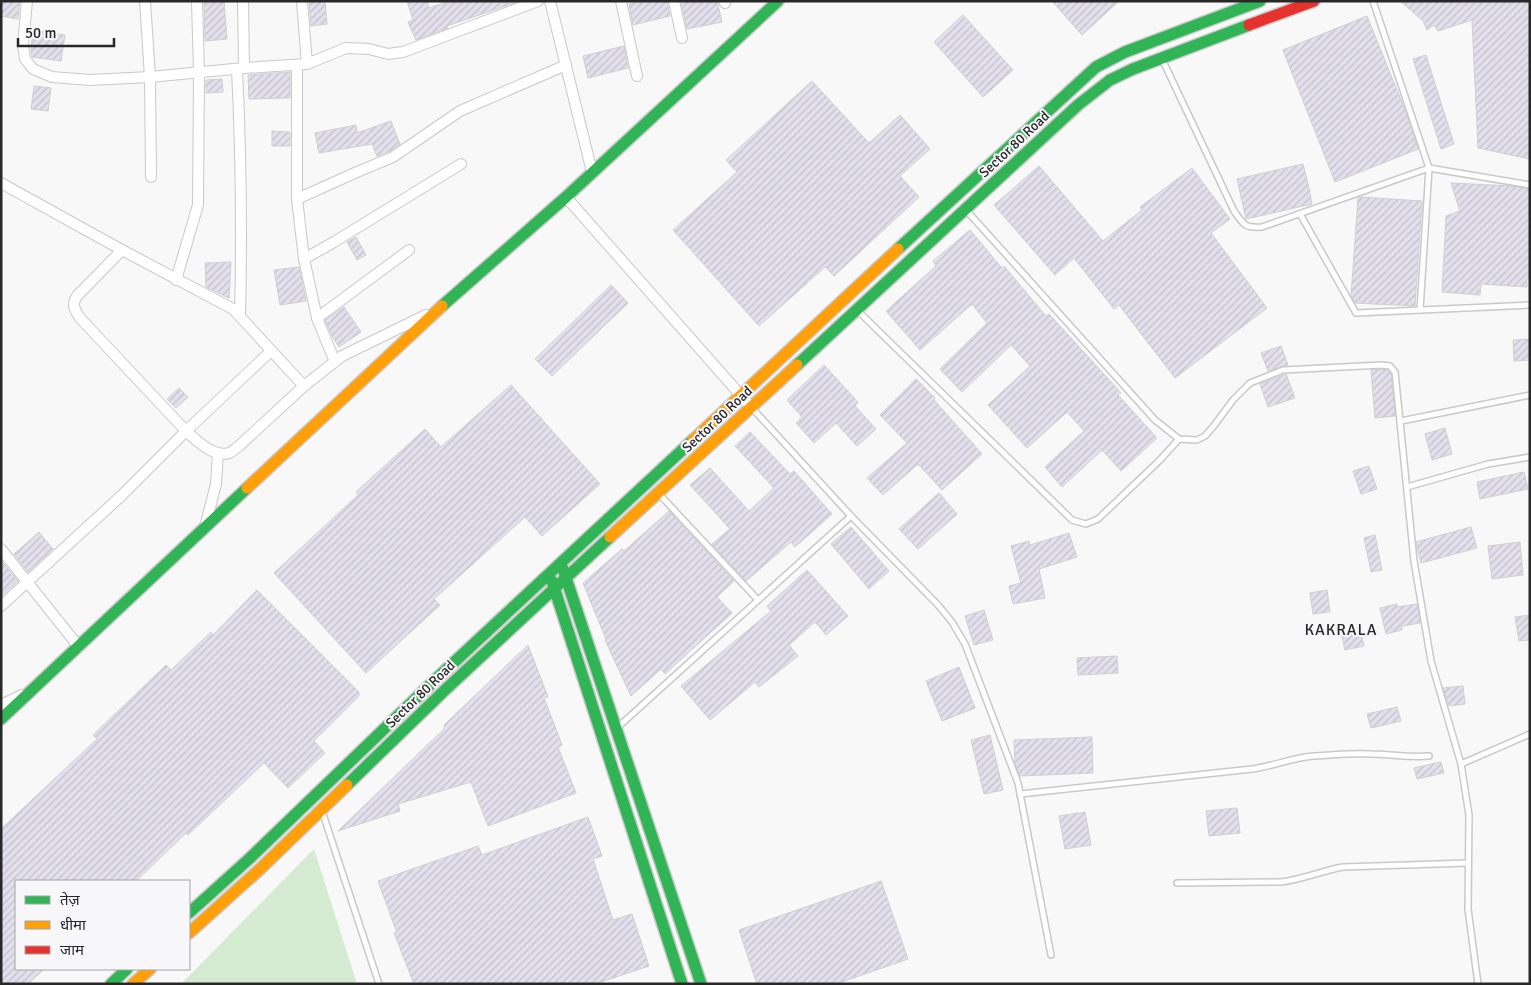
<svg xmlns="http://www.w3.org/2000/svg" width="1531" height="985" viewBox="0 0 1531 985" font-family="Signika,'Noto Sans Devanagari',sans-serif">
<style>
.park{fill:#d4ebd2}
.building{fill:url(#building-hatch);stroke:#cfcfcf}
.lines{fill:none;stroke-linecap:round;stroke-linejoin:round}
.lane-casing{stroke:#c9c9ca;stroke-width:8}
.street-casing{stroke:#c9c9ca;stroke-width:12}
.fast-casing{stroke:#c9c9ca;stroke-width:14}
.slow-casing{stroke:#c9c9ca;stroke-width:14}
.jam-casing{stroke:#c9c9ca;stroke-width:14}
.lane{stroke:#fefefe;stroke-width:5}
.street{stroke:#fefefe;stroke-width:10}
.fast{stroke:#30b455;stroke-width:11}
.slow{stroke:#ff9f0a;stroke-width:11}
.jam{stroke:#e5322d;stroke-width:11}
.labels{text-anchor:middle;stroke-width:4;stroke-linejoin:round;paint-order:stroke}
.street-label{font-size:14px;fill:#282829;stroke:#f7f7fa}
.quarter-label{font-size:16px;letter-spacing:1px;fill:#29292b;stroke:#f7f7fa}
</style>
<defs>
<pattern id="building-hatch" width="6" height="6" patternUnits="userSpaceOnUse" patternTransform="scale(1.25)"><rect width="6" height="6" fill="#e3e0ed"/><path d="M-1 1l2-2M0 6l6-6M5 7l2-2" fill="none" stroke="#c3c0cb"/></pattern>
</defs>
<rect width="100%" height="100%" fill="#f8f8f9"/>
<path class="park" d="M314,849l43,135h-176z"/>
<g class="building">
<path d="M1,1h19l-2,18 -17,-3z"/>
<path d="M204,1h20l3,38 -22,2z"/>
<path d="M311,1h14l2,23 -16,2 -2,-24z"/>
<path d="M407,1h20l2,7 20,-7 68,1 -70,24 1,2 -32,12 -8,-18 5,-2z"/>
<path d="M640,1h27l3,15 -37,9 -4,-21z"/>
<path d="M681,1h36l5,21 -35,7z"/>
<path d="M1052,1h67l-37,34z"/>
<path d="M1400,1h130v158l-52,-11 -6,-128 -34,11 -4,-6 -7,5 -4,-9z"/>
<path d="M963,15l50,55 -30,27 -49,-55z"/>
<path d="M1367,16l40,99 11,34 -83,33 -52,-132z"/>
<path d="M33,30l32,5 -4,26 -29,-4 -1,-8z"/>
<path d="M624,46l4,22 -40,10 -5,-22z"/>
<path d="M1426,55l28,89 -13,5 -28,-90z"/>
<path d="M290,72v26l-41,1 -1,-24z"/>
<path d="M222,79l1,13 -17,1v-13z"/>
<path d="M812,81l57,62 31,-28 30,34 -30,27 19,21 -85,79 -9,-9 -66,59 -86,-96 64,-58 -11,-12z"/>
<path d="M34,86l17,2 -3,23 -17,-2z"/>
<path d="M391,121l9,23 -10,7 -13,5 -5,-12 -53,9 -4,-20 41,-8 1,8z"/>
<path d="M272,131l18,1v14h-18z"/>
<path d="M1303,164l7,28 -3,1h3l2,11 -66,15 -9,-40z"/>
<path d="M1039,166l64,75 39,-31 -2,-3 52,-39 38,51 -19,14 56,75 -92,70 -56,-73 -5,4 -40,-51 -19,17 -61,-70z"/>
<path d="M1451,183l60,3 19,3v90l-3,-1v9l-46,-3 -1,11 -38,-3 4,-76 14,-5z"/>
<path d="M1361,197l61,4 -7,105 -60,-3 -4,-7 7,-98z"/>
<path d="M970,230l32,38 2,-2 42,50 3,-2 34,37 38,42 -3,2 39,43 -36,33 -19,-21 -40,37 -17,-20 39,-36 -17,-19 -40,36 -39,-43 42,-39 -19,-21 -49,47 -22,-23 47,-46 -15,-19 -52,46 -34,-39 50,-45 -3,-5z"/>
<path d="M356,237l10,18 -9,5 -10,-18z"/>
<path d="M231,262l-2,36 -23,-11 -1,-24z"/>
<path d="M299,267l7,34 -26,4 -6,-35z"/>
<path d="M611,285l17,18 -76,73 -17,-17z"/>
<path d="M344,307l17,25 -22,15 -7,-11 -7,-16z"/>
<path d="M1530,339v21l-16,1 -1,-21z"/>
<path d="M1281,346l7,19 -20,6 -7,-18z"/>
<path d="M824,365l34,37 -3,4 21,23 -19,17 -21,-23 -22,20 -18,-20 6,-6 -15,-17z"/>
<path d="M1382,369l6,1 3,4 4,42 -20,2 -4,-48z"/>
<path d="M1286,374l9,24 -27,9 -8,-23z"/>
<path d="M916,379l19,19 -1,2 48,54 -40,36 -24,-26 -35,31 -16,-17 40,-35 -27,-28z"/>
<path d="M511,385l89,99 -58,52 -17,-19 -91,82 6,6 -74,68 -92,-100 85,-79 -3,-2 69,-63 16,18z"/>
<path d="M179,388l9,9 -12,11 -9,-9z"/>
<path d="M1445,428l7,26 -20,6 -7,-26z"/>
<path d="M750,432l40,42 4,-3 38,43 -37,33 -4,-5 -45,39 -34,-37 18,-15 -40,-44 20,-17 39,43 25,-23 -39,-42z"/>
<path d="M1369,466l8,23 -16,5 -8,-23z"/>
<path d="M1524,472l4,17 -48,10 -3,-17z"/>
<path d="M939,493l18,21 -39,35 -19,-20z"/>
<path d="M669,511l65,70 -17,16 15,16 -67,61 -4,-5 -30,27 -26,-56 1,-1 -23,-56 39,-34 2,2z"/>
<path d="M851,527l38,44 -20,18 -38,-45z"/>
<path d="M1471,527l6,21 -56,15 -5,-21z"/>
<path d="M39,532l14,17 -25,23 -14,-18z"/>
<path d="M1069,533l8,24 -38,12 6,29 -32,6 -4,-18 12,-3 -10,-37 18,-5 1,4z"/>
<path d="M1375,535l7,35 -11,2 -7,-34z"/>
<path d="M1520,542l3,33 -31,4 -4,-33z"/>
<path d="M3,563l15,18 -17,15v-32z"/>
<path d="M807,570l41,46 -22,19 -11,-13 -26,23 9,11 -39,31 -4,-5 -45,38 -29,-34 90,-75 -4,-5z"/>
<path d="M257,590l102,102v4l-45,45 11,12 -37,35 -24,-25 -76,72 -2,-2 -50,48h-120v88h28l-16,15h-27v-155l96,-90 -4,-4 73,-70 5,5 40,-38 2,3z"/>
<path d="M1327,590l3,22 -17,2 -3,-21z"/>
<path d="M1397,604v3l20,-3 3,19 -18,3v4l-16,4 -6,-26z"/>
<path d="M984,610l9,30 -19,5 -9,-29z"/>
<path d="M1530,615v25l-11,1 -4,-24z"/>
<path d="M1360,628l4,18 -19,4 -4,-18z"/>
<path d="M528,645l20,52 -4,1 18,47 -4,2 18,46 -88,33 -17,-44 -73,22 2,7 -62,20 107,-103 -1,-3z"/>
<path d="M1117,656l1,17 -40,2 -1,-17z"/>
<path d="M959,667l16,41 -33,13 -16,-40z"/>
<path d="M1463,686l2,18 -16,2 -6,-18z"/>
<path d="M1397,707l4,14 -30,7 -4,-14z"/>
<path d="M990,735l13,55 -19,4 -13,-54z"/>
<path d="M1092,737l1,36 -73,3 -5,-12 -1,-24z"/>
<path d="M1441,762l3,11 -27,6 -3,-11z"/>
<path d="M1237,808l3,25 -31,3 -3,-25z"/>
<path d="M1085,812l6,33 -26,4 -6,-33z"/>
<path d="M588,817l14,39 -9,3 20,61 19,-6 17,52 -54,18h-181l-20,-51h3l-19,-52 100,-35 4,9z"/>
<path d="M881,881l27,78 -72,25h-79l-18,-54z"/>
</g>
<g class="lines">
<defs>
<g id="lane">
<path d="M1373,1l56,167 101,17"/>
<path d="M1163,61l71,150c10,14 10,17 28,16l167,-59 -9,142"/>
<path d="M966,210l189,210 24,19 18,1 8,-4 8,-9 20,-27 17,-17 33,-13 99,-5 8,1 5,6 19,189 17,100 30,103"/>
<path d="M1300,214l56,99 174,-8"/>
<path d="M857,310l215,210 14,4 12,-5 61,-58 20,-22"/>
<path d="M752,408l99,108 87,89 14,17 13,22 53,139 33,172"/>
<path d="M1401,421l129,-26"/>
<path d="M1407,487l81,-23 42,-7"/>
<path d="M660,495l98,105"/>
<path d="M618,727l233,-211"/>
<path d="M1020,794l232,-25c21,-3 40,-11 61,-13 19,-1 39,-3 58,-2 19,0 39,4 58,2"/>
<path d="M322,811l57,173"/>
<path d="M1177,883l104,-1c22,-3 41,-11 62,-15l125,-4"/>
<path d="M1478,984l-10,-75 1,-94 -8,-51 69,-30"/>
</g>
<g id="street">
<path d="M27,1l-4,44 2,14 8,10 19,8 38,3 60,-3 94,-9 63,-4 39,-16 23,1 19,5 15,-2 135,-51"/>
<path d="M145,1l5,76 1,100"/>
<path d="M243,1l1,67"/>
<path d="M302,1l5,63"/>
<path d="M550,1l42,171"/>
<path d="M621,1l16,75"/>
<path d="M674,1l8,37"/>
<path d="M724,1l1,2"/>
<path d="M297,65v134l7,60 13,59 18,44"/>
<path d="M237,69c4,82 5,164 3,247"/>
<path d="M1,183l121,67 111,59 71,77"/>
<path d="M566,197l185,210"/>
<path d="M297,199l60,-27 36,-15 67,-46 106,-46"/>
<path d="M122,250l-45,46c-6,9 -2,14 3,22l106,113c10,9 28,27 43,22 3,-1 7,-5 10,-7l65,-60 38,-30 84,-41"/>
<path d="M304,259l30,-17 127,-78"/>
<path d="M176,280l22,-75 1,-133 -2,-71"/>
<path d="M317,318l92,-68"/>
<path d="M205,527l11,-43 2,-31"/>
<path d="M1,549l78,98"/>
<path d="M1,606l119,-109 66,-66 85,-80"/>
<path d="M1,705l21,-10"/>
</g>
<g id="fast">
<path d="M898,249l198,-182 29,-15 135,-51"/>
<path d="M442,306l124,-109 212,-196"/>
<path d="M797,365l281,-260 32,-25 23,-11 116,-44"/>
<path d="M563,569l138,415"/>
<path d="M552,581l130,403"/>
<path d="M1,719l246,-231"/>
<path d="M347,785l99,-96 164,-152"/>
<path d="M189,913l60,-54 187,-180 257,-239"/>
<path d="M111,984l16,-15"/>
</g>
<g id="slow">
<path d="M693,440l205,-191"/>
<path d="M247,488l195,-182"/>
<path d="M610,537l187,-172"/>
<path d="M189,933l70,-63 88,-85"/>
<path d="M133,984l17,-15"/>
</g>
<path id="jam" d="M1249,25l65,-24"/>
</defs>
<use href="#lane" class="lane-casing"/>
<use href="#street" class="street-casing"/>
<use href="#fast" class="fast-casing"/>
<use href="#slow" class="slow-casing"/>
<use href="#jam" class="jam-casing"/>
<use href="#lane" class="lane"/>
<use href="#street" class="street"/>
<use href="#fast" class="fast"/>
<use href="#slow" class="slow"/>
<use href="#jam" class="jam"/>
</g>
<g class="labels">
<g class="street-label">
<text transform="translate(1014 144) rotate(-43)" y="5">Sector 80 Road</text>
<text transform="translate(717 419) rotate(-43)" y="5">Sector 80 Road</text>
<text transform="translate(420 694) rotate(-44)" y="5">Sector 80 Road</text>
</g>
<g class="quarter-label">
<text x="1341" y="635">KAKRALA</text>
</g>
</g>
<rect width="1531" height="985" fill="none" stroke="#282829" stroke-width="5"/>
<rect x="15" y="880" width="175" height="90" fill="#f7f7fa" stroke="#a4a4a6"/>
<rect x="25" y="896" width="25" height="8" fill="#30b455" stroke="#a4a4a6"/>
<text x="60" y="905" font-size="15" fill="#282829">तेज़</text>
<rect x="25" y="921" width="25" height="8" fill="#ff9f0a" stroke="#a4a4a6"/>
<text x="60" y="930" font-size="15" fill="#282829">धीमा</text>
<rect x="25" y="946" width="25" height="8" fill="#e5322d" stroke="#a4a4a6"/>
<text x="60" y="955" font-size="15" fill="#282829">जाम</text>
<path d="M18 38v8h96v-8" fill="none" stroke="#282829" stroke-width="2.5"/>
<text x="25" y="38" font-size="15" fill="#282829" stroke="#f7f7fa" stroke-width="4" paint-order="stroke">50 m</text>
</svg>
